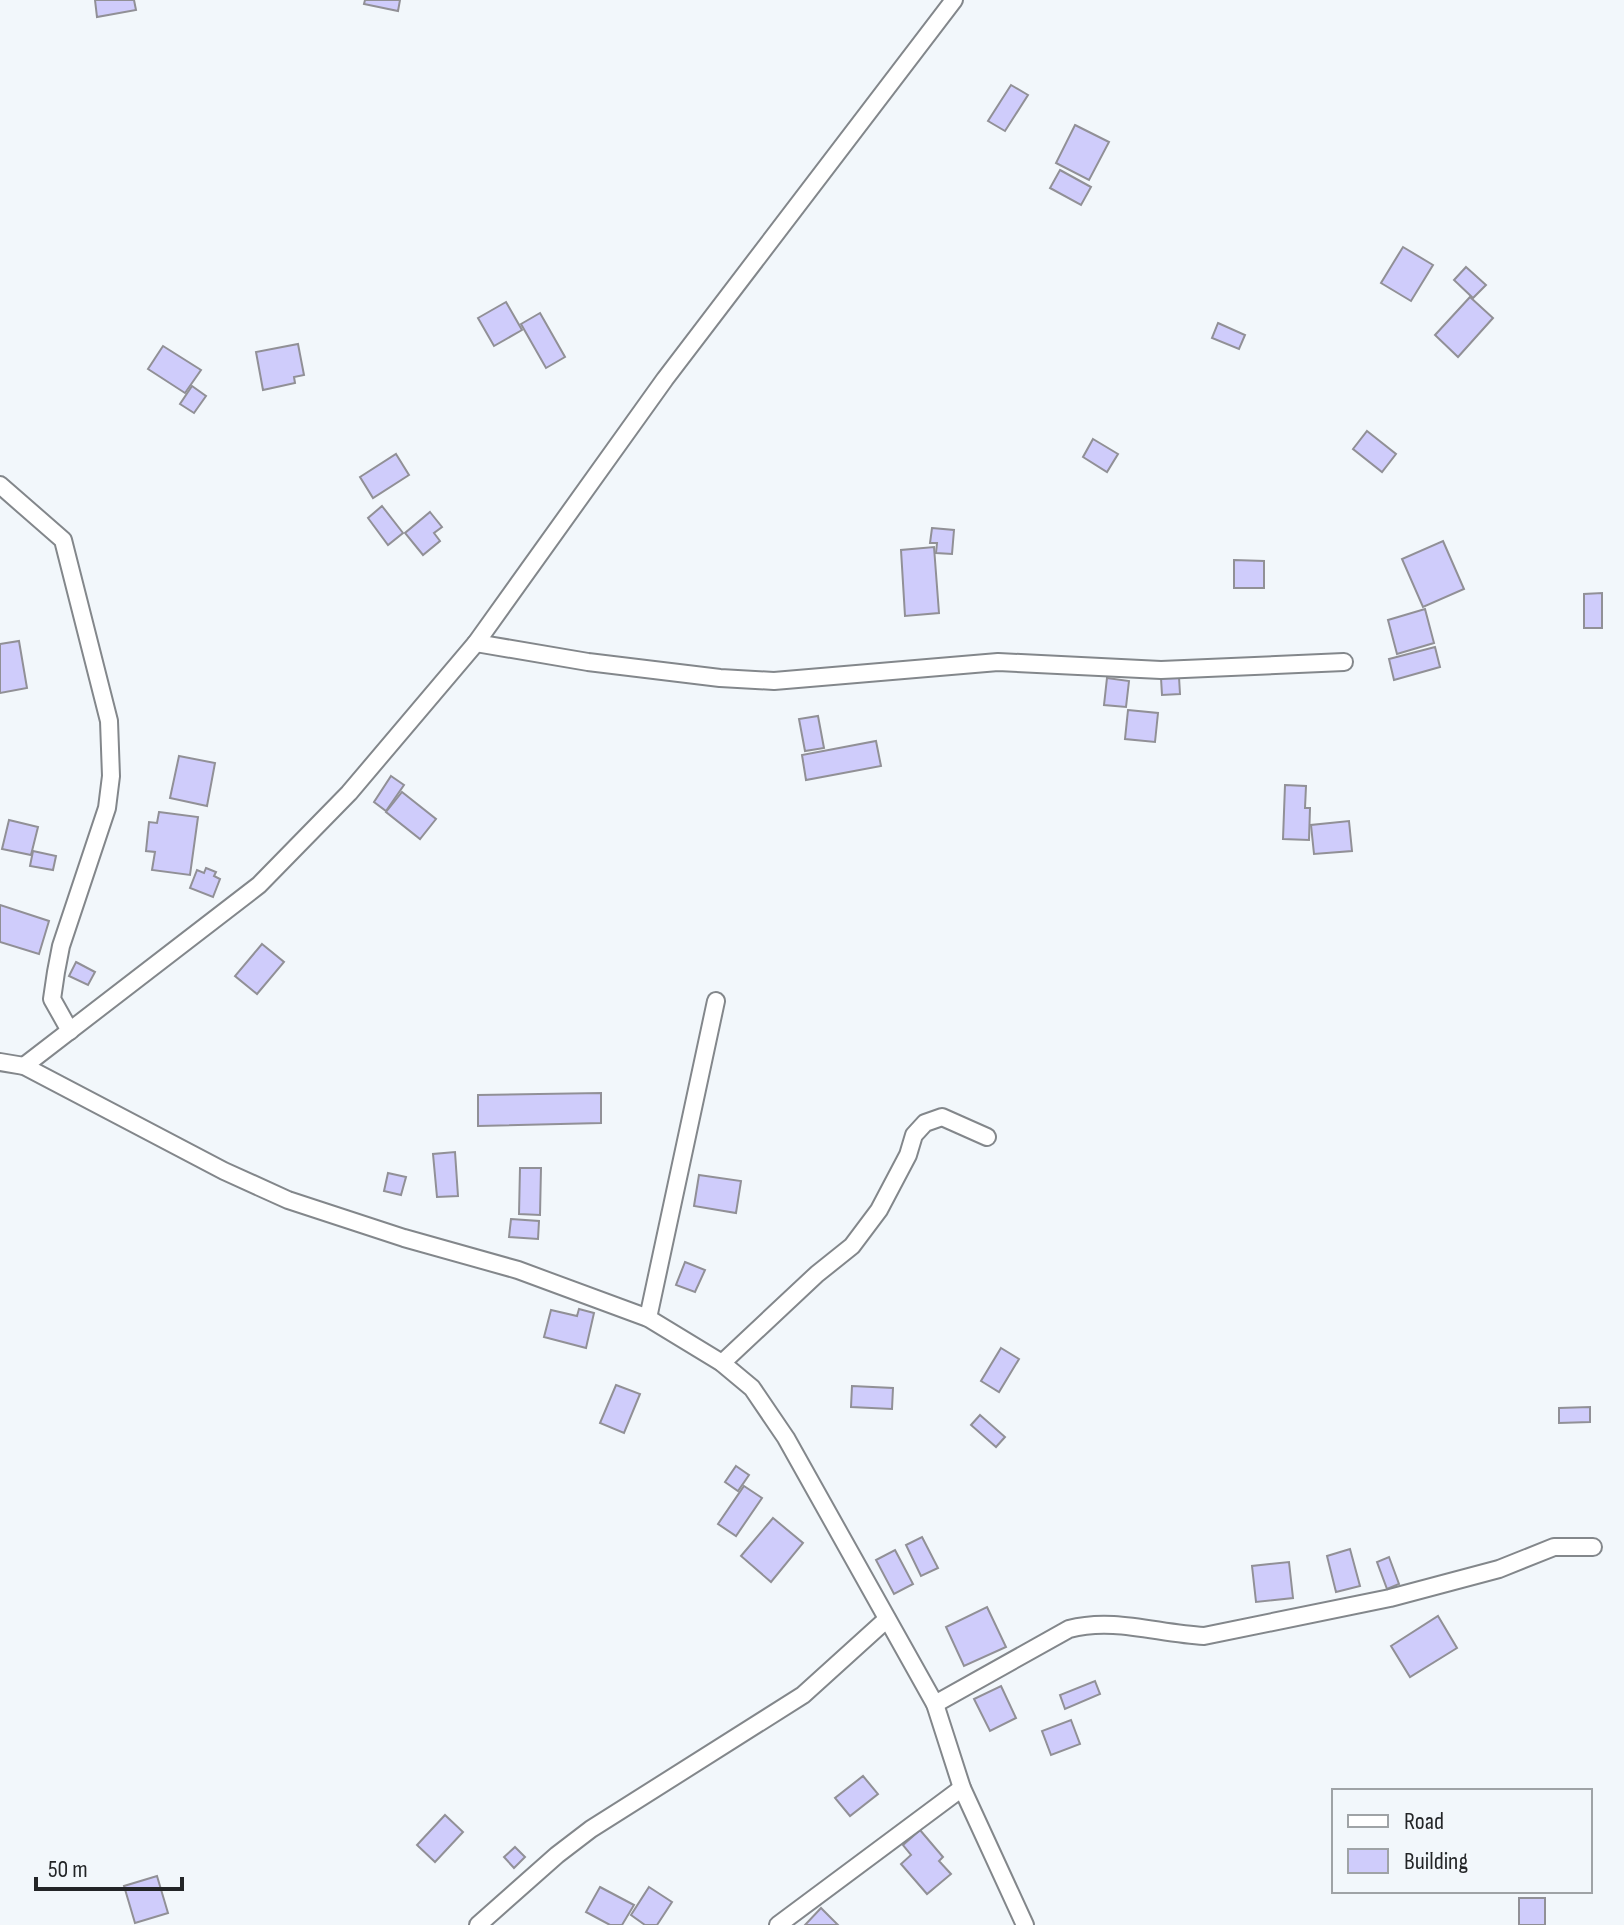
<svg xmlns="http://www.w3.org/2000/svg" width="1624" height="1925" viewBox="0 0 1624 1925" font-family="'Sofia Sans Condensed',sans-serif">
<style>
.building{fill:#cfccfb;stroke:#919096;stroke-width:2}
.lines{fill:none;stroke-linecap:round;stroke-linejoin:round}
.minor-casing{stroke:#83878b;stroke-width:20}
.minor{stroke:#fff;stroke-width:16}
</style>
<rect width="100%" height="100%" fill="#f2f7fb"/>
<g class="building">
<path d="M95,0h39l2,10 -39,7z"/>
<path d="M365,0h35l-2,11 -34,-7z"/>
<path d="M1011,85l17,10 -23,36 -17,-10z"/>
<path d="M1075,125l34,17 -20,38 -33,-17z"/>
<path d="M1060,170l31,17 -10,18 -31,-17z"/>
<path d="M1403,247l30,18 -22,36 -30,-18z"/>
<path d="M1466,267l20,18 -13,13 -19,-18z"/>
<path d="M1470,297l23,21 -35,39 -23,-22z"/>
<path d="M506,302l16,28 -28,16 -16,-28z"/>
<path d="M540,313l25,44 -19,11 -25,-44z"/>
<path d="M1218,323l27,12 -6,14 -27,-11z"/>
<path d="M298,344l6,31 -10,2 1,6 -32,7 -7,-38z"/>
<path d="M163,346l38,24 -16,23 -37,-24z"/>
<path d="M192,386l14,10 -12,17 -14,-9z"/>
<path d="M1367,431l29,23 -14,18 -29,-23z"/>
<path d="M1093,439l25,15 -11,18 -24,-15z"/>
<path d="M396,454l13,21 -36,23 -13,-21z"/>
<path d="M382,506l21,27 -15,12 -20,-27z"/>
<path d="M430,512l12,15 -8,6 6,8 -17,14 -18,-22z"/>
<path d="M932,528l22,2 -2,24 -16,-1 1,-10h-7z"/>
<path d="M1443,541l21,48 -41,18 -21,-48z"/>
<path d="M934,547l5,66 -34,3 -4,-66z"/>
<path d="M1234,560l30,1v27h-30z"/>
<path d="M1602,593v35h-18v-34z"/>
<path d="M1425,609l9,34 -37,11 -9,-34z"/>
<path d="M19,641l8,47 -27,5v-49z"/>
<path d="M1435,647l5,20 -46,13 -5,-21z"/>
<path d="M1179,677l1,17 -18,1 -1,-17z"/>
<path d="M1107,678l22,3 -3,26 -22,-2z"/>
<path d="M1128,710l30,3 -3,29 -30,-3z"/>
<path d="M818,716l6,32 -19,3 -6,-32z"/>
<path d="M876,741l5,25 -75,14 -4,-25z"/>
<path d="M179,756l36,7 -8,43 -37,-8z"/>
<path d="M391,776l13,9 -18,26 -12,-9z"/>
<path d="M1285,785l21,1 -1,22h5l-1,32 -26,-1z"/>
<path d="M402,792l34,27 -16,20 -34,-27z"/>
<path d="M159,812l39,5 -8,58 -38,-5 3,-18 -9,-1 3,-29 8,1z"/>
<path d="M9,820l29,7 -7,28 -29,-6z"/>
<path d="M1349,821l3,30 -38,3 -3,-29z"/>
<path d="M33,851l23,5 -3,14 -23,-4z"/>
<path d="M206,868l10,4 -2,4 6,3 -7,18 -23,-9 7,-18 7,3z"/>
<path d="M0,905l49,16 -10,33 -39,-12z"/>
<path d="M262,944l22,18 -27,32 -22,-18z"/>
<path d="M76,962l19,10 -7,13 -19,-9z"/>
<path d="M601,1093v30l-123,3v-31z"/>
<path d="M455,1152l3,44 -21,1 -4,-43z"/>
<path d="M520,1168h21l-1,47 -21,-1z"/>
<path d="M388,1173l18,4 -5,18 -17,-4z"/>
<path d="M699,1175l42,6 -5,32 -42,-7z"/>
<path d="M511,1219l28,2 -1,18 -29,-2z"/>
<path d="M685,1262l20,8 -10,22 -19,-7z"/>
<path d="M579,1309l15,4 -8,35 -42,-11 7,-27 26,6z"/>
<path d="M1001,1348l18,11 -20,33 -18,-11z"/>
<path d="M616,1385l24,9 -16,39 -24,-10z"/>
<path d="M852,1386l41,2 -1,21 -41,-2z"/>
<path d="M1590,1407v15l-31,1v-15z"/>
<path d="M980,1415l25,22 -9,10 -25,-22z"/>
<path d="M736,1466l13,9 -11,16 -13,-9z"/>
<path d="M744,1486l18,12 -26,38 -18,-12z"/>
<path d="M773,1518l30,25 -32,39 -30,-26z"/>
<path d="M922,1537l16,31 -17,8 -15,-31z"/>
<path d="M1350,1549l10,37 -24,6 -9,-36z"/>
<path d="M895,1550l18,34 -19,10 -18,-34z"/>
<path d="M1389,1557l10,27 -12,5 -10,-27z"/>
<path d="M1289,1562l4,36 -37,4 -4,-36z"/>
<path d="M987,1607l19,40 -42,19 -18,-39z"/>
<path d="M1438,1616l19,32 -47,29 -19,-31z"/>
<path d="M1095,1681l5,13 -35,15 -5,-14z"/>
<path d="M1001,1686l15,32 -26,13 -16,-32z"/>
<path d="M1071,1720l9,24 -29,11 -9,-24z"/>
<path d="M863,1776l15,18 -28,22 -15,-18z"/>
<path d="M445,1815l18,17 -28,30 -18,-17z"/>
<path d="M920,1830l23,27 -4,4 12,13 -24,20 -26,-30 10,-9 -8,-10z"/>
<path d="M515,1847l10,10 -11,11 -10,-11z"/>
<path d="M157,1876l11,37 -33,10 -11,-37z"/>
<path d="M600,1887l34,18 -12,20h-12l-24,-13z"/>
<path d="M649,1887l23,15 -15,23h-12l-14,-10z"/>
<rect x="1519" y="1898" width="26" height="27"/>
<path d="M821,1908l17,17h-33z"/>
</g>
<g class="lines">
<defs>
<g id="minor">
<path d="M0,485l63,55 46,181 2,55 -4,32 -46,138 -5,26 -4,27 18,32"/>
<path d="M476,643l112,19 132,16 54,3 224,-19 163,8 183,-8"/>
<path d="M0,1062l24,4 200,105 64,29 116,38 114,32 130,48 74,45 30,25 34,50 149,266 27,84 63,137"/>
<path d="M24,1066l235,-181 90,-92 127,-150 189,-264 289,-379"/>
<path d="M648,1318l68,-317"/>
<path d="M722,1363l95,-89 35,-28 27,-36 29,-55 6,-20 11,-12 17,-6 45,20"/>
<path d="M935,1704l134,-75c45,-12 90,5 135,7l186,-38 109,-29 55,-22h39"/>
<path d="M478,1925l79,-70 34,-26 212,-134 84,-76"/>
<path d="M778,1925l184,-137"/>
</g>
</defs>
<use href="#minor" class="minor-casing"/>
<use href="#minor" class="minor"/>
</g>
<rect x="1332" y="1789" width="260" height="104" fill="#f2f7fb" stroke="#9fa3a6" stroke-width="2"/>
<rect x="1348" y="1815" width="40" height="12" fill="#ffffff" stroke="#9fa3a6" stroke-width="2"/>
<text x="1404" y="1829" font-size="24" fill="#232527">Road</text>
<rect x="1348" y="1849" width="40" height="24" fill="#cfccfb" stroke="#9fa3a6" stroke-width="2"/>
<text x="1404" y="1869" font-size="24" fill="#232527">Building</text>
<path d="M36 1877v12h146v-12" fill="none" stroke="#232527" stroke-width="4"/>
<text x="48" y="1877" font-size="24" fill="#232527" stroke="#f2f7fb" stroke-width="6" paint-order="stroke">50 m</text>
</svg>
